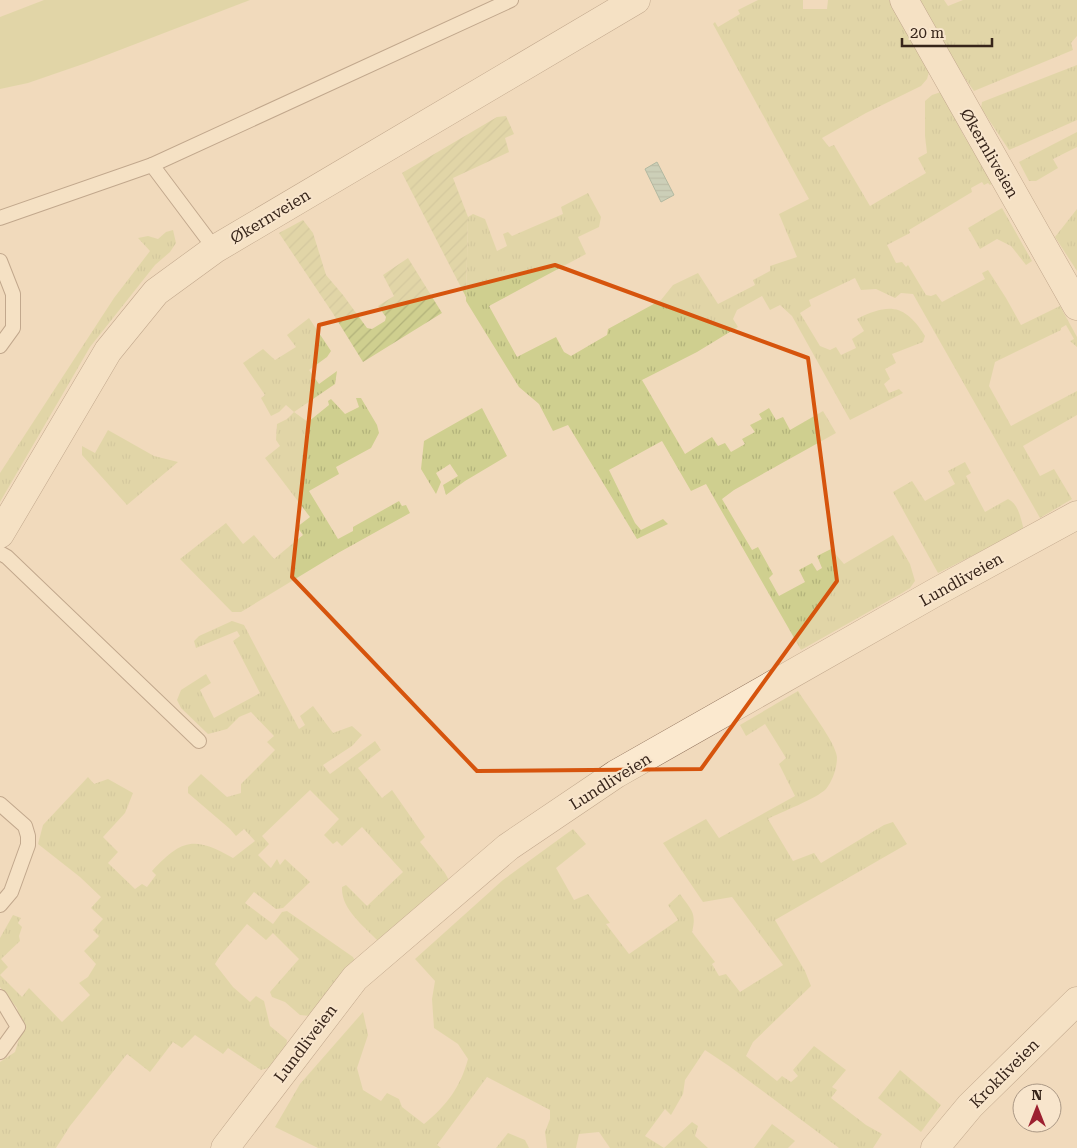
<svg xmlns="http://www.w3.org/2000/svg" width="1077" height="1148" viewBox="0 0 1077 1148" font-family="'Roboto Serif',serif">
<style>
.grass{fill:url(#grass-tufts)}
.garden{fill:url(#garden-furrows)}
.pitch{fill:#cfcf8f}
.water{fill:url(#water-rules);stroke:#678f80}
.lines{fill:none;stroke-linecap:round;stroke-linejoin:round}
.service-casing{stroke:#896a54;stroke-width:16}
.minor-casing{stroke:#896a54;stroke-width:29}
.tertiary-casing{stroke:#896a54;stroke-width:29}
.service{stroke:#fbe9cf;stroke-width:14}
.minor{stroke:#fbe9cf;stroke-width:28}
.tertiary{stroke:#fbe9cf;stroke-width:28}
.marked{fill:none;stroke:#d6540d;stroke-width:4;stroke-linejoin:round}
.labels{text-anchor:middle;stroke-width:4;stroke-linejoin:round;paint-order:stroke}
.street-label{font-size:16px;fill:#37251a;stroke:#f8e5cc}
</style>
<defs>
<pattern id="grass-tufts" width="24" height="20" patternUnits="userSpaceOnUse" patternTransform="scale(1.25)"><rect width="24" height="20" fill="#cfcf8f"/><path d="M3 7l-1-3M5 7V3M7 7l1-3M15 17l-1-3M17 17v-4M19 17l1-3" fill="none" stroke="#b2b27b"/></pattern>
<pattern id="garden-furrows" width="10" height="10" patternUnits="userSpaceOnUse" patternTransform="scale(1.25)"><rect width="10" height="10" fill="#cfcf8f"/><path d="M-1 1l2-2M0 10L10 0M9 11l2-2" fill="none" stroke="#b2b27b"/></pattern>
<pattern id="water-rules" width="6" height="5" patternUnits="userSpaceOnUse" patternTransform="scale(1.25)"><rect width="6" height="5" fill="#a0c1b3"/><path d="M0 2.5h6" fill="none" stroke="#839d91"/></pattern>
</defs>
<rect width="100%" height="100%" fill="#f1dabc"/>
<g class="grass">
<path d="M758,0h45v9h24l1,-9h61l40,72 -2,7 -6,7 -55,27 -44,25 7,9 5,-2 36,61 56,-33 -8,-15 9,-5 -2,-17v-35l7,-6 9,-3 23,44 29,47 -3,2 -2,-2 -4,2 -2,-3 -11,6 1,4 -63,38 1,3 -23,12 9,18 6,-1 4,5 2,-2 18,30 5,1 5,-2 6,8 43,-23 -3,-6 6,-3 18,28 15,27 39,-19 17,31v10l-7,-6 4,-2 -8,-14 -5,3v2l-66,32 -6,24 22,40 66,-35v24l-54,31 17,30 14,-7 18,30 -32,19 -127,-224 -12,-1 -6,5 -19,-9 -15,1 -6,-12 -46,22 2,6 -11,7 20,33 10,4 6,-3 5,8 15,-7 -4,-9 12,-8 -7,-12c32,-16 48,-15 68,17l-2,6 -31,12 4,9 -11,6 5,10 -6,5 5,9 10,-4 4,4 -53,27 -58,-104 -12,-11 -10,5 -8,-14 -25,14 -4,9 5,8 -41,25 -55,28 43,74 27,-17 6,9 7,-3 6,9 14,-8 -3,-5 13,-7 -5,-7 12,-6 -3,-5 10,-6 7,12 7,-3 7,13 33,-19 13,22 -102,57 -12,9 30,51 6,-3 15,27 -4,4 10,18 26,-14 -6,-12 13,-7 5,8 5,-3 -5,-12 14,-7 13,15 49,-29 17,29 5,17 -5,7 -8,5 -101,57 -95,-166 -15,7 -29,-50 -53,29 26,53 6,7 22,-11 5,5 -31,15 -69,-114 -15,6 -14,-27 -20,-17 -53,-86 2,-84 5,-3 12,5 12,32 10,-5 -4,-12 5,-2 4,4 51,-22 -2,-7 27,-14 13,24 -2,10 -21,10 8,17 -97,52 28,51 39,-20 8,15 7,4 36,-21 1,-6 53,-29 12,-15 25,-12 20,31 37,-19 -2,-5 17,-9v-5l27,-9 -18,-43 30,-15 -96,-175 2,-2 3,5 22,-13 -2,-4z"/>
<path d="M917,0h27l4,6 15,-6h114v36l-6,7 2,7 -99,41 -33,-46z"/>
<path d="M1077,65v55l-68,30 -28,-42 1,-6z"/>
<path d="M1077,132v15l-24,12 5,9 -22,13h-7l-10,-19z"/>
<path d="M1002,208l30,53 -6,4 -15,-19 -14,-7 -17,10 -12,-21z"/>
<path d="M1077,209v62l-22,-34z"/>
<path d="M173,230l3,13 -6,9 -15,13 -65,82 -90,155v-29l114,-175 36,-47 -12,-13 10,-2 10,3 8,-7z"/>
<path d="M309,318l22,33 -4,6 -18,13 10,14 18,-13 -2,13 -41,28 14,10 21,-17 -1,-4 3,-2 14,15 14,-7 -3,-9h5l16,27 2,8 -8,15 -35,19 3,7 -30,17 29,48 15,-8v-4l46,-26 3,5 4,-1 4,8 -72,40 -97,59h-9l-52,-53 46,-36 17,21 11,-9 20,24 29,-24 -6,-8 13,-10 -45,-59 15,-12 -4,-6 1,-16 10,-5 7,-7 -8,-7 -7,7 -8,4 -10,-18 4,-3 -22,-32 20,-14 12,11 21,-13 -9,-12z"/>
<path d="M482,408l25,48 -42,25 -19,14 -3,-10 15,-9 -8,-12 -14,9 5,9 -5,12 -15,-25 3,-28z"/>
<path d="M108,430l46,26 24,6 -51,43 -45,-50v-9l13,7z"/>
<path d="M965,462l6,11 -5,3 19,36 23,-13c11,5 13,21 16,31l-86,43 -45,-81 19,-11 13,20 30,-17 -7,-13z"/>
<path d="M232,621l12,4 55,104 6,-4 -5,-9 13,-10 20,27 19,-7 10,9 -10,11 -29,19 7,9 45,-33 6,9 -23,18 24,30 10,-8 33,47 -5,5 25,31 5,9 -62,58h-11c-14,-15 -36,-31 -35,-53l4,-2 21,21 36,-34 -41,-45 -20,19 -5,-5 -4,3 -9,-9 15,-16 -29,-29 -48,46 7,8 -11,11 13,13 6,-9 3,6 5,-6 25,23 -27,26 -7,1 -22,-17 -9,11 28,21 9,-12 5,-1 66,46 3,6 -46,53 -10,-1 -15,-13 -13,-5 -2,-5 29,-33 -26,-26 -7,7 -19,-16 -27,32 -5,8 18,23 17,15 6,-6 8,5 6,25 17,14c-1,14 -11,27 -26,30l-33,-22 -5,6 -28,-19 -13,13 -9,-6 -23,30 -23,-18 -57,72 -14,22h-56v-86l15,-10 7,-23 -5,-21 -17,-21v-49l13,-23 8,3 -3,5 4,4 -3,9 1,5 -19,18 7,8 -8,8 22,22 7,-9 33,34 28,-27 -11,-12 9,-6 8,-13 -12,-13 15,-15 -6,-6 10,-11 -12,-11 10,-11 -21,-20 -42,-33 5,-19 45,-48 6,7 14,-5 25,14 -8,20 -22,24 15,15 -10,11 27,26 7,-5 5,3 9,-12 -4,-4c30,-32 42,-35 81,-13l22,-17 -11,-12 -8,7 -6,-7 -42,-36v-6l13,-13 26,23 14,-4v-9l34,-34 -8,-8 7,-6 -23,-24 -12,5 -12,12 -19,5 -27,-26 -4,-8 4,-10 25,-16 5,9 -11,7 14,28 46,-25 -27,-52 7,-5 -3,-5 -41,17 -2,-7 5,-5z"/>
<path d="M798,691c8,13 38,52 39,66 0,11 -4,23 -11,32 -10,10 -45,23 -58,30l25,42 21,-8 7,10 63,-38 9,-3 14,22 -132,76 30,51 6,15 -58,56 -7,14 31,25 5,-5 9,6 7,-6 -5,-6 21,-24 32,24 -14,17 5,3 -6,8 35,27 16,9 -9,14h-34l-110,-82 -24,-16 -20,30 -2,14 -12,21 -6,-6 -20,27 19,12h-54l-11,-16 -20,2 -3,14h-29l-2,-16 5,-13v-9l-63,-33 -50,68 4,3h-123l-43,-21 25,-43 63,-72 5,23 -11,33 6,22 18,11 6,-8 12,6 3,8 22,17c23,-19 36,-36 44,-65l-10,-15 -24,-16 -2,-29 3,-18 -20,-22 88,-79 70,-51 13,15 -30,24 18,32 14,-6 22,29 -4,1 23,30 49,-34 -10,-15 12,-11c11,16 17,18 12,38l23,30 -3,2 7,12 7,-2 14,18 43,-27 -51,-68 -29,5 -40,-59 43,-24 13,19 76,-42 -16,-32 7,-6 -21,-34 -19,12 -6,-11z"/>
<path d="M900,1070l41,35 -20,27 -43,-34z"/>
<path d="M692,1122l6,4 -3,10 13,12h-44z"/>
<path d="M772,1124l23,17 -7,7h-34z"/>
<path d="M508,1133l17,7 4,8h-33z"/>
</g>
<g class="garden">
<path d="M506,116l8,18 -9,4 4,14 -56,26 15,39 -2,80 -64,-124 95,-56z"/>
<path d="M303,220l10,13 13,42 17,20 24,33 5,1 13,-8 1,-4 -8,-11 16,-10 -11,-21 25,-17 34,55 -79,49 -31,-50 -53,-79z"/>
</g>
<path class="pitch" d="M44,0h206l-164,63 -58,20 -28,6v-72z"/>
<path class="water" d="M657,162l17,33 -13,7 -16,-33z"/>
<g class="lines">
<defs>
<g id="service">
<path d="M152,165l359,-165"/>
<path d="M0,218l152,-53 63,84"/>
<path d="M0,261l13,33v34l-13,18"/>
<path d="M0,553l7,4 192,184"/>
<path d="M0,804l25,22 3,10v9l-17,47 -11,13"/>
<path d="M0,997l18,30 -18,25"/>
</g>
<g id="minor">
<path d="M904,0l173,306"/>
<path d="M225,1148l130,-170 153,-131 108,-73 320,-182 141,-77"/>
<path d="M935,1148l35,-42 107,-105"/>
</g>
<path id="tertiary" d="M0,534l108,-183 48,-59 59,-43 421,-249"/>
</defs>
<use href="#service" class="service-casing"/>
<use href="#minor" class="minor-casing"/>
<use href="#tertiary" class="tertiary-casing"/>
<use href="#service" class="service"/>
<use href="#minor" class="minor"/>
<use href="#tertiary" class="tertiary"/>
</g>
<path d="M0 0H1077V1148H0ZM555,265l253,93 29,223 -136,188 -224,2 -185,-194 27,-252z" fill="#f1dabc" fill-opacity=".55" fill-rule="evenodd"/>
<path class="marked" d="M555,265l253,93 29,223 -136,188 -224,2 -185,-194 27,-252z"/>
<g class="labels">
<g class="street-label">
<text transform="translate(990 153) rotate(60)" y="6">Økernliveien</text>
<text transform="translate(270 216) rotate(-31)" y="6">Økernveien</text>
<text transform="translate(961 579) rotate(-29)" y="6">Lundliveien</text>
<text transform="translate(610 781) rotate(-32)" y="6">Lundliveien</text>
<text transform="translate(305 1043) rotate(-53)" y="6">Lundliveien</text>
<text transform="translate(1004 1073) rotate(-45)" y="6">Krokliveien</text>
</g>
</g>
<g transform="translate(1037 1108)"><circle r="24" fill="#f8e5cc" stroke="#ab9885"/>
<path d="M0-4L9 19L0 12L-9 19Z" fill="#9c2030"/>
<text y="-8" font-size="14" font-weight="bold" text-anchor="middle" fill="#37251a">N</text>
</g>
<path d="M902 38v8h90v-8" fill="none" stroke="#37251a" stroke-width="2.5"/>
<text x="910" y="38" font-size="15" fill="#37251a" stroke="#f8e5cc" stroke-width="4" paint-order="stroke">20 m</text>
</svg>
